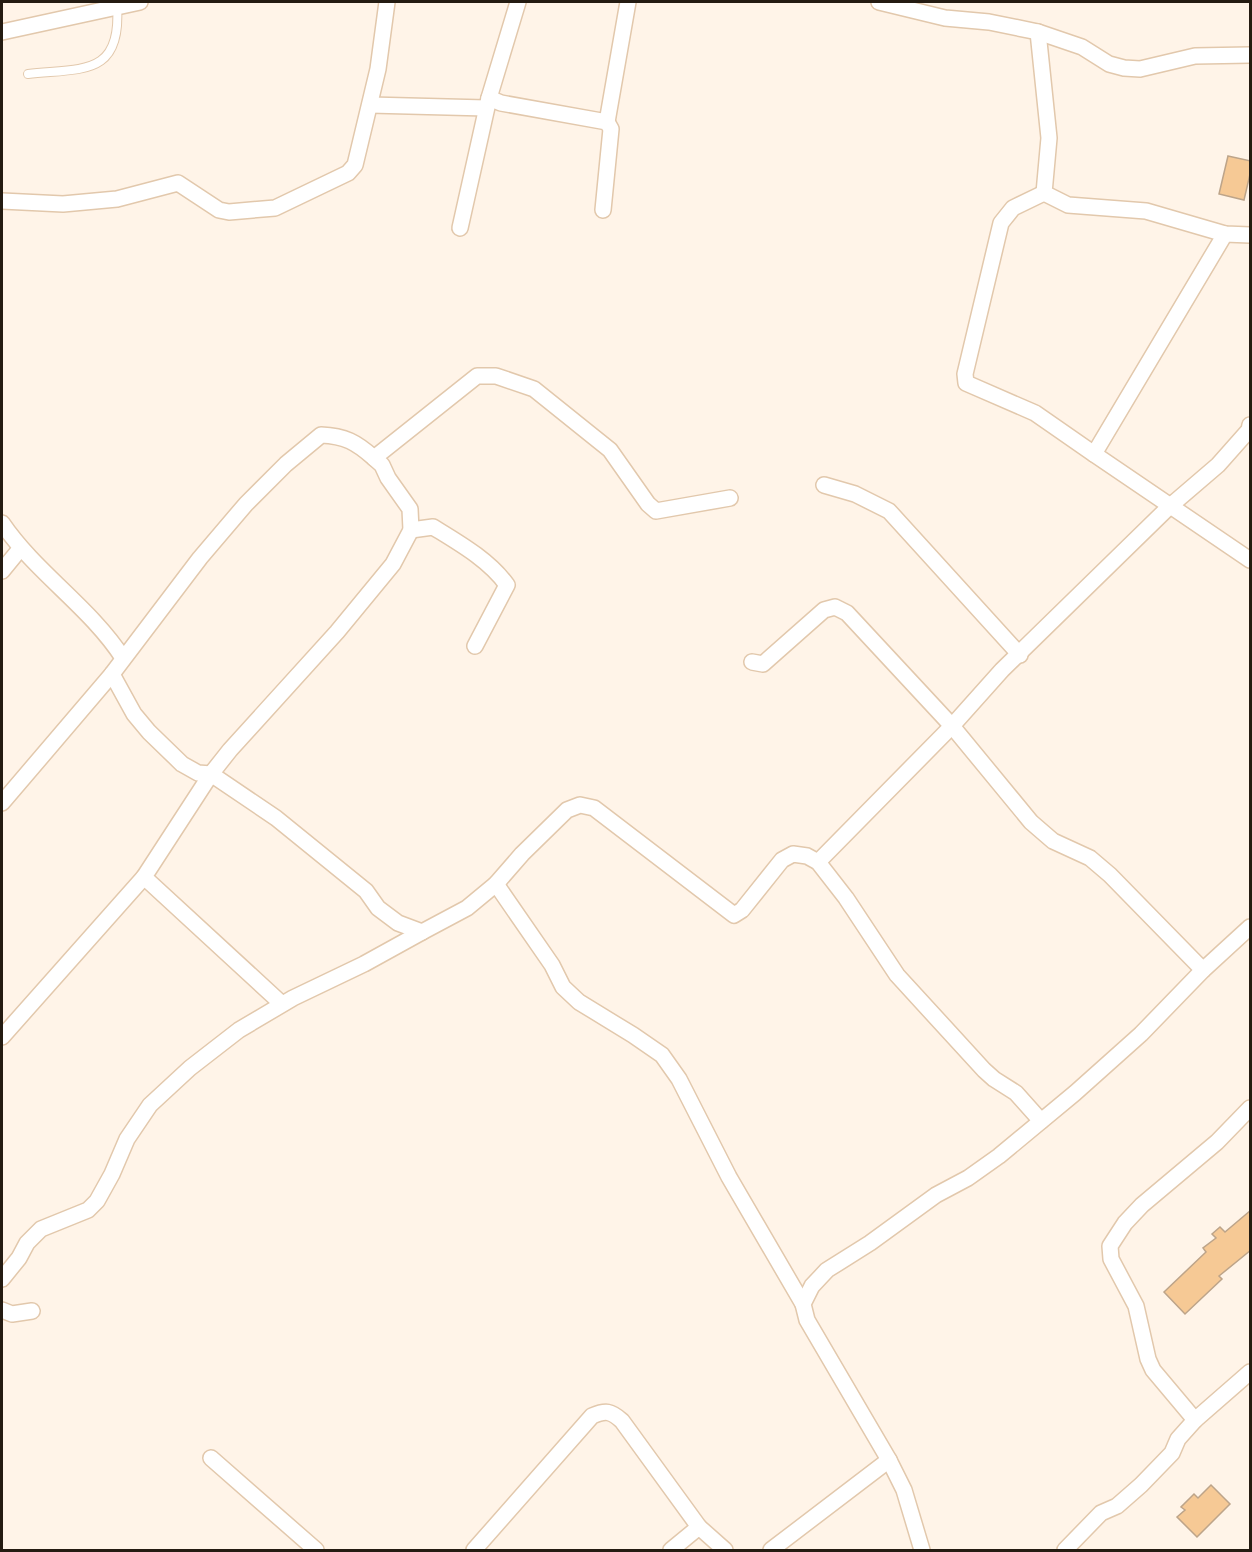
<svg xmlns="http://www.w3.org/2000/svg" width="1252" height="1552" viewBox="0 0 1252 1552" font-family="'Open Sans',sans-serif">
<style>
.building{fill:#f6c995;stroke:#bda489;stroke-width:1.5}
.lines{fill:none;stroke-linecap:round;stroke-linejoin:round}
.lane-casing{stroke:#e2c8ac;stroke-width:10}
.street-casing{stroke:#e2c8ac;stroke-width:18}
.lane{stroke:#fff;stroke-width:8}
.street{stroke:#fff;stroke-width:15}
</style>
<rect width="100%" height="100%" fill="#fff4e8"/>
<g class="building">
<path d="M1228,156l23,5v9l-7,30 -25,-6z"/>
<path d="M1251,1210v40l-32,26 3,3 -37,35 -21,-22 42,-40 -3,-4 13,-10 -4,-4 8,-7 5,5z"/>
<path d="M1211,1485l19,19 -33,33 -20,-20 8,-7 -4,-3 13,-13 4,4z"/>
</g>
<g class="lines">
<defs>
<path id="lane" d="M28,74c53,-6 94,3 89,-68"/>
<g id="street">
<path d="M518,2l-29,96 12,5 106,19 4,7 -8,81"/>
<path d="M879,2l66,16 44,4 49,10 44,15 27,17 15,4 16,1 55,-13 55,-1"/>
<path d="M2,32l138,-30"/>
<path d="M1038,32l11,106 -5,55 24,12 78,6 79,23 25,1"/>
<path d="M370,105l116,3"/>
<path d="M607,122l21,-120"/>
<path d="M1044,193l-31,15 -12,15 -36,151 1,9 69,30 59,41"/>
<path d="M2,201l61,3 54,-5 61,-16 41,27 10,2 46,-4 73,-35 7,-8 23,-96 9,-67"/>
<path d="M460,228l29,-130"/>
<path d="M1225,234l-131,220 156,106"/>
<path d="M824,485l31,9 34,17 131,144"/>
<path d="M2,523c34,50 88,84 121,135"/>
<path d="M411,530l22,-3c26,16 56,33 74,58l-32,61"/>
<path d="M2,571l18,-22"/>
<path d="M752,662l11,2 61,-54 11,-3 12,6 105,113 79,96 22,19 37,17 20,17 93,95"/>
<path d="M112,674l22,40 15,18 33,32 16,9 13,1 65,44 90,73 12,17 20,15 24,9 45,-24 29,-24 26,-30 45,-44 13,-5 14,3 140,107 8,-5 40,-50 11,-6 14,2 11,6 28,36 51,77 87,95 10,9 22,14 25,28"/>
<path d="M2,803l110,-129 88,-116 46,-54 40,-40 35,-29c24,1 35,7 53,23l103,-82h19l38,13 76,61 38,54 8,7 74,-13"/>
<path d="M818,862l134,-136 50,-56 167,-163 49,-42 31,-35 1,-5"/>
<path d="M496,884l56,81 11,22 16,15 54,33 29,20 17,24 50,98 74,127"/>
<path d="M282,1004l-138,-127 67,-103 19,-24 107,-118 56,-68 18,-34 -1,-21 -22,-31 -6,-13 -8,-7"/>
<path d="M2,1037l142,-160"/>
<path d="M2,1279l17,-21 8,-15 14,-14 47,-19 9,-9 15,-27 15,-35 23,-34 40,-37 49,-38 54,-32 71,-34 58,-32"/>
<path d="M2,1310l10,4 20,-3"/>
<path d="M1195,1420l-42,-50 -5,-11 -12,-53 -25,-47 -1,-13 15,-23 17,-18 75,-63 33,-34"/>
<path d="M211,1458l105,92"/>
<path d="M474,1550l118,-134c14,-6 19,-5 30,5l77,106"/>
<path d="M671,1550l28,-23 26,23"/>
<path d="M771,1550l118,-90"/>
<path d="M922,1550l-18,-60 -15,-30 -82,-140 -4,-16 9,-18 15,-16 43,-27 66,-48 32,-17 31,-22 76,-63 66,-59 62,-64 47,-43"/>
<path d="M1065,1550l36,-37 16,-7 24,-21 31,-32 6,-14 17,-19 55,-48"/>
</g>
</defs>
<use href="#lane" class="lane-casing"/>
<use href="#street" class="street-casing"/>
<use href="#lane" class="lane"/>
<use href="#street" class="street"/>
</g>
<rect width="1252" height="1552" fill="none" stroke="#241b11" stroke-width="6"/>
</svg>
